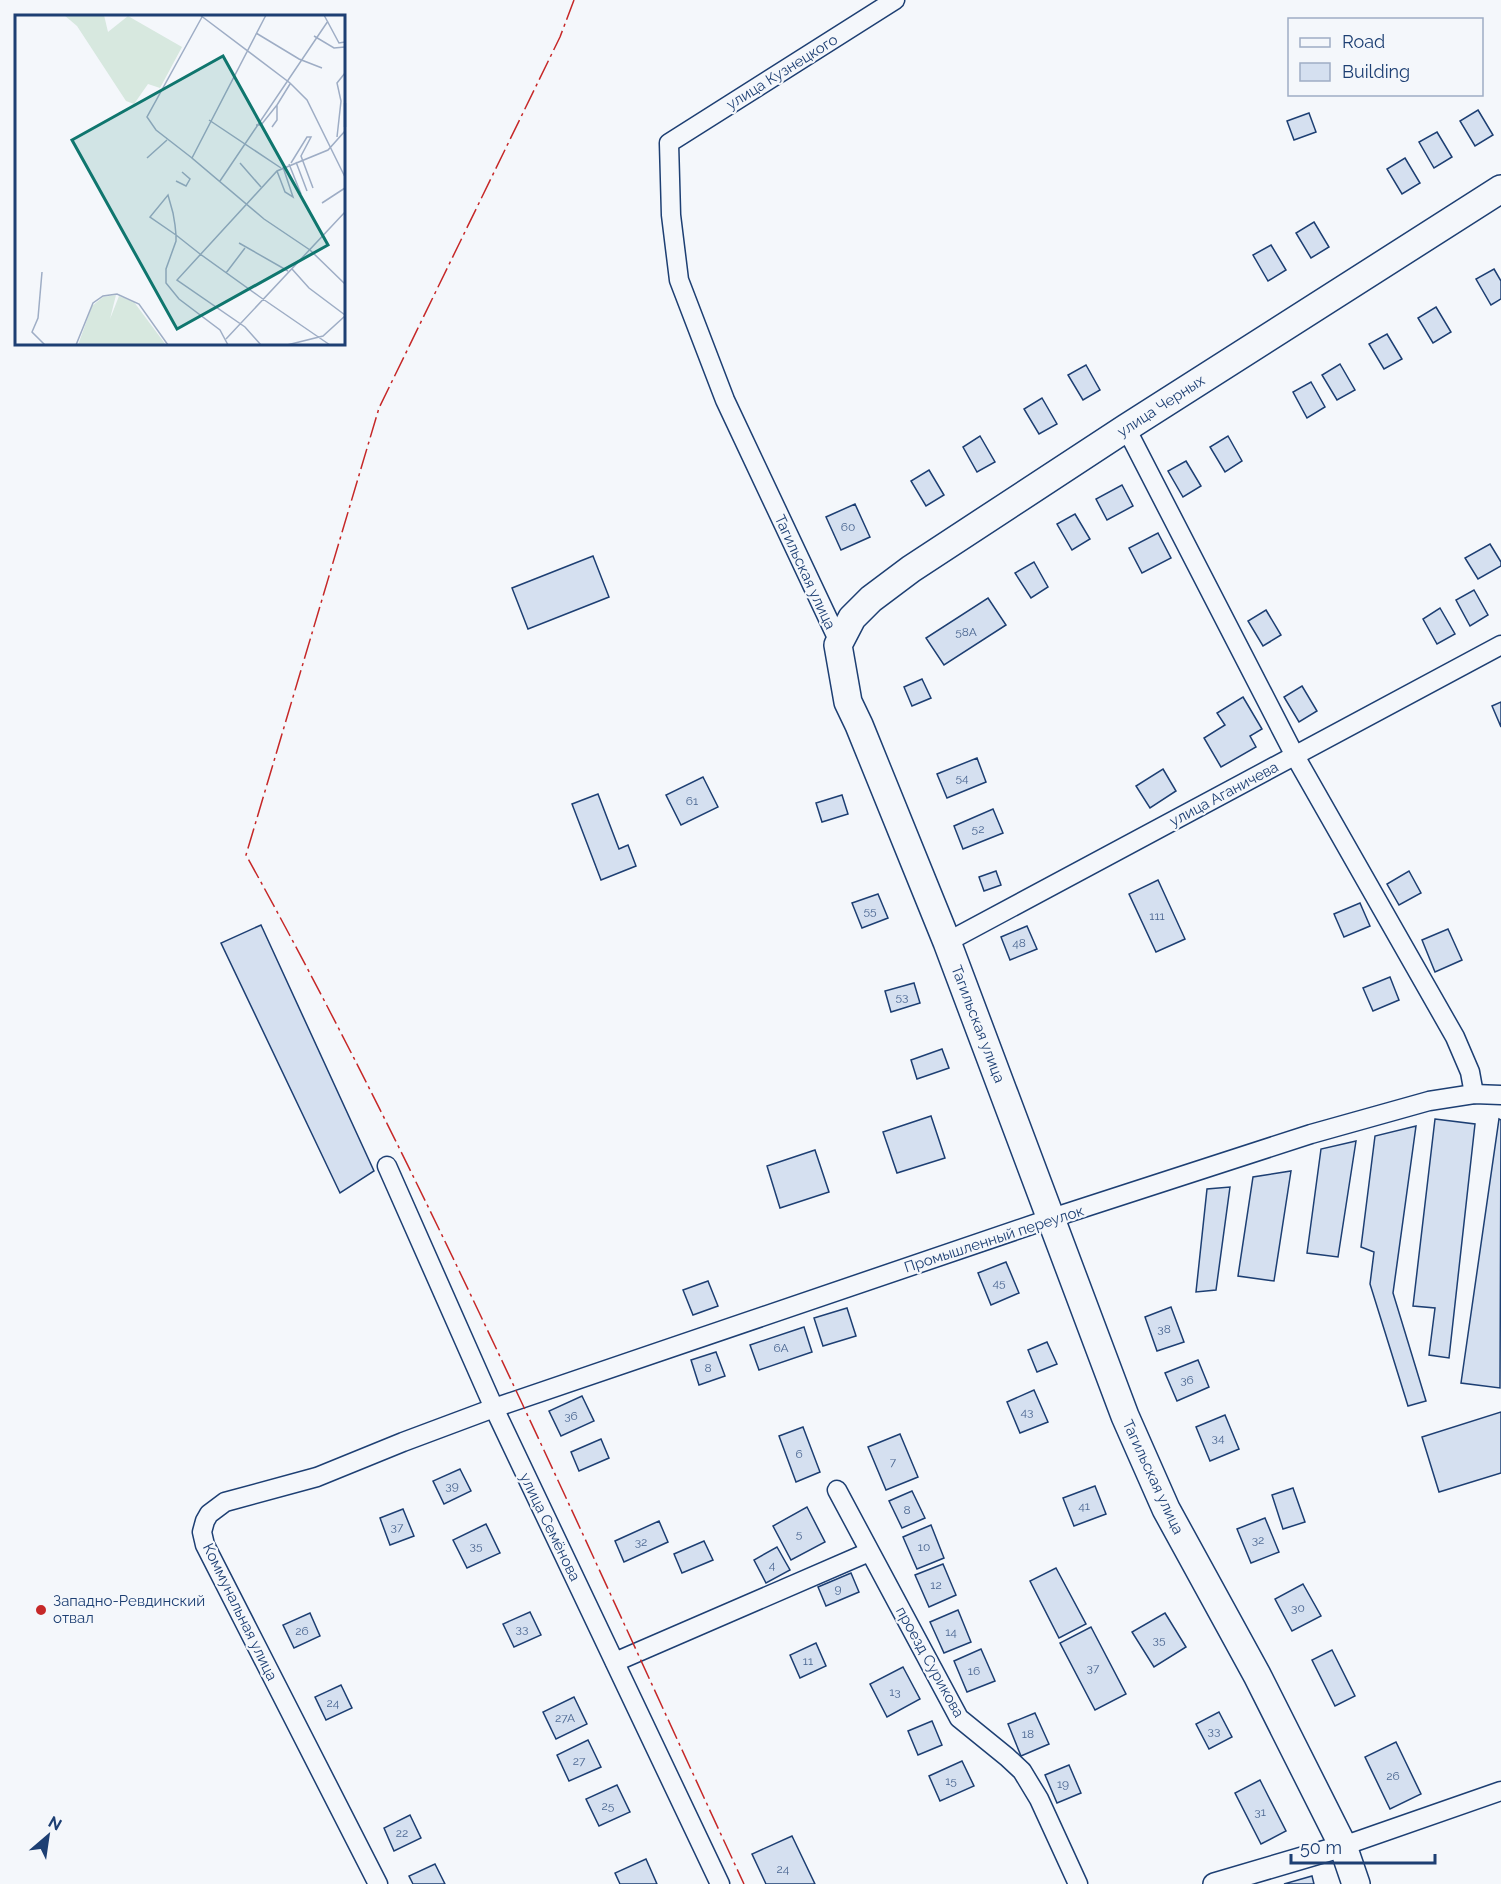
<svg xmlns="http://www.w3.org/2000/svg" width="1501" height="1884" viewBox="0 0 1501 1884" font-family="Raleway,sans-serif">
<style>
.building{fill:#d5e0f0;stroke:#1d3f73;stroke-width:1.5}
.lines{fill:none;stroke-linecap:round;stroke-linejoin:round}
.minor-casing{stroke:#1d3f73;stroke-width:21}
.tertiary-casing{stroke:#1d3f73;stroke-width:24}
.primary-casing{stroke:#1d3f73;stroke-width:30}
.minor{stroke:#f4f7fb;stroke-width:18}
.tertiary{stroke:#f4f7fb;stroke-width:21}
.primary{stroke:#f4f7fb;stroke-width:27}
.power{stroke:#c62828;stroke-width:1.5;stroke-dasharray:21 4.5 3 4.5;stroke-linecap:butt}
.poi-dot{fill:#c62828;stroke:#f4f7fb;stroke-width:2}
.labels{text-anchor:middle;stroke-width:4.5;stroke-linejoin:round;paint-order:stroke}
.number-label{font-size:12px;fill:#4b6792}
.street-label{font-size:15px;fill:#1d3f73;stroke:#f4f7fb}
.poi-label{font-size:15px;fill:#1d3f73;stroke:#f4f7fb;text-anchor:start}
.inset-river{fill:none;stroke:#bed0e5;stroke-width:3}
.inset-road{fill:none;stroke:#9eadc5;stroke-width:1.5}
.view{fill:#0f766e;fill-opacity:0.15;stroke:#0f766e;stroke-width:3}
.inset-edge{fill:none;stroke:#1d3f73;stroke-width:3}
</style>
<rect width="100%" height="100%" fill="#f4f7fb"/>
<g class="building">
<path d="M1478,110l15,25 -18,11 -15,-25z"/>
<path d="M1309,113l7,19 -22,8 -7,-19z"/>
<path d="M1437,132l15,25 -18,11 -15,-26z"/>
<path d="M1405,158l15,25 -18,11 -15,-25z"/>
<path d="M1314,222l15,25 -18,11 -15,-25z"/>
<path d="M1271,245l15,25 -18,11 -15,-26z"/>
<path d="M1494,269l7,12v18l-10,6 -15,-26z"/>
<path d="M1436,307l15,25 -18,11 -15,-25z"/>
<path d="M1387,334l15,25 -18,10 -15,-25z"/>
<path d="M1340,364l15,26 -18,10 -15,-25z"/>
<path d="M1086,365l14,25 -17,10 -15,-25z"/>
<path d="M1311,382l14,25 -18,11 -14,-26z"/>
<path d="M1042,398l15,26 -18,10 -15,-25z"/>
<path d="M980,436l15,26 -18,10 -14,-25z"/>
<path d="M1228,436l14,25 -17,11 -15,-25z"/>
<path d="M1186,461l15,25 -18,11 -15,-26z"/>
<path d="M929,470l15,25 -18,11 -15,-25z"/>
<path d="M1122,485l11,21 -26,14 -11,-21z"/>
<path d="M855,504l15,33 -29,13 -15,-33z"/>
<path d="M1075,514l15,25 -18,11 -15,-26z"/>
<path d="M1158,533l13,25 -29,15 -13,-25z"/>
<path d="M1490,544l11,18v4l-23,13 -13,-21z"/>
<path d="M593,556l16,41 -81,32 -16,-41z"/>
<path d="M1034,562l14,25 -17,11 -16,-25z"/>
<path d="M1474,590l14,25 -18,11 -14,-26z"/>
<path d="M988,598l18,27 -62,40 -18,-27z"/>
<path d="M1440,608l15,26 -18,10 -14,-25z"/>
<path d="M1266,610l15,25 -18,11 -15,-25z"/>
<path d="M922,679l9,19 -19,8 -8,-19z"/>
<path d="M1302,686l15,25 -18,11 -15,-25z"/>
<path d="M1243,697l19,32 -12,7 6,11 -35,20 -17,-29 21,-13 -8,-12z"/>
<path d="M1501,702v25l-9,-21z"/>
<path d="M977,758l9,24 -39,16 -10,-24z"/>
<path d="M1163,769l13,22 -26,17 -14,-22z"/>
<path d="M703,777l15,30 -37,18 -15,-30z"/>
<path d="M598,794l21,55 9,-4 8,21 -35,14 -29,-76z"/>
<path d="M842,795l6,19 -26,8 -6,-19z"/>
<path d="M993,809l10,24 -40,16 -9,-23z"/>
<path d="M996,871l5,14 -17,6 -5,-14z"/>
<path d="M1409,871l12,22 -22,12 -12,-21z"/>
<path d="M1158,880l27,59 -29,13 -27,-58z"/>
<path d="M878,894l10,24 -26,10 -10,-25z"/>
<path d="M1360,903l10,23 -26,11 -10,-23z"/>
<path d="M261,925l113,246 -34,22 -119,-250z"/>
<path d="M1027,926l10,23 -27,11 -9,-23z"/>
<path d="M1448,929l14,31 -27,12 -13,-32z"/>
<path d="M1390,977l9,23 -26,11 -10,-23z"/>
<path d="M914,983l6,20 -29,9 -6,-21z"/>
<path d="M942,1049l7,19 -32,11 -6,-19z"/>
<path d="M931,1116l14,42 -48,15 -14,-41z"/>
<path d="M1435,1119l40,5 -26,234 -20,-3 6,-47 -22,-2z"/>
<path d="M1499,1119l2,1 -1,268 -39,-5z"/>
<path d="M1416,1126l-23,167 33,108 -18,5 -38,-122 4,-32 -13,-5 14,-111z"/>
<path d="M1356,1141l-18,116 -31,-4 14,-104z"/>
<path d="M815,1150l14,42 -49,16 -13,-42z"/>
<path d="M1291,1171l-17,110 -36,-5 15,-99z"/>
<path d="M1230,1187l-14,103 -20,2 11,-103z"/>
<path d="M1006,1262l13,31 -28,12 -13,-32z"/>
<path d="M708,1281l10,25 -25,9 -10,-25z"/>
<path d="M1171,1307l13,35 -27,9 -12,-34z"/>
<path d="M847,1308l9,28 -33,10 -9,-28z"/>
<path d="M804,1327l8,25 -53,18 -9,-25z"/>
<path d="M1047,1342l10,22 -20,8 -9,-22z"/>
<path d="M716,1352l9,24 -26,9 -8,-25z"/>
<path d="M1198,1360l11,27 -32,14 -12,-28z"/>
<path d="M1034,1390l14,32 -28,11 -13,-31z"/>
<path d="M582,1396l12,25 -33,15 -12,-25z"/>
<path d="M1501,1412v61l-62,19 -17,-55z"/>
<path d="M1225,1415l14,34 -29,12 -14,-34z"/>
<path d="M803,1427l17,45 -24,10 -17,-46z"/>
<path d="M900,1434l18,43 -32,13 -18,-43z"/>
<path d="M601,1439l8,19 -30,13 -8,-19z"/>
<path d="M460,1469l11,22 -27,13 -11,-23z"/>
<path d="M1095,1486l11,28 -32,12 -11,-28z"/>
<path d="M1293,1488l12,34 -22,7 -11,-34z"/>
<path d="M912,1491l13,27 -23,10 -13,-27z"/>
<path d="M807,1507l18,35 -34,18 -18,-34z"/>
<path d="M403,1509l11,27 -24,9 -10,-27z"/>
<path d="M1265,1518l14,34 -28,11 -14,-34z"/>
<path d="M659,1521l9,21 -44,20 -9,-21z"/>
<path d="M486,1524l14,29 -33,15 -14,-28z"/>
<path d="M931,1525l13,33 -27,11 -14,-32z"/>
<path d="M704,1541l9,19 -31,13 -8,-19z"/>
<path d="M777,1547l13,23 -24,13 -12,-23z"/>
<path d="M943,1564l13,31 -27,12 -14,-32z"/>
<path d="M1056,1568l30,56 -27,14 -29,-57z"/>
<path d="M851,1573l8,19 -33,14 -8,-19z"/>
<path d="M1303,1584l18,32 -29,15 -17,-32z"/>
<path d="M958,1610l13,32 -27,11 -14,-31z"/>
<path d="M530,1612l11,23 -27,12 -11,-23z"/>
<path d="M310,1613l10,23 -26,12 -11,-23z"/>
<path d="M1165,1613l21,34 -32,20 -22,-35z"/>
<path d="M1091,1627l35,67 -31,16 -35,-67z"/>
<path d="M816,1643l10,23 -26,12 -10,-23z"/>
<path d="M981,1649l14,32 -28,11 -13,-31z"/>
<path d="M1332,1650l23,46 -20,10 -23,-46z"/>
<path d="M903,1667l17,32 -33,18 -17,-33z"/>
<path d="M341,1685l11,23 -26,12 -11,-23z"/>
<path d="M574,1697l13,27 -31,15 -13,-27z"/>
<path d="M1219,1712l13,25 -23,12 -13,-25z"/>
<path d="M1035,1713l14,31 -28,12 -13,-32z"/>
<path d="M932,1721l10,24 -24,10 -10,-24z"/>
<path d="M588,1740l13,27 -32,14 -12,-26z"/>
<path d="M1396,1742l25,52 -31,15 -25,-52z"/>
<path d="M962,1761l12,25 -34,15 -11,-25z"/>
<path d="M1069,1765l12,28 -24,10 -12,-28z"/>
<path d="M1260,1780l26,51 -25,13 -26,-51z"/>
<path d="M617,1785l13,27 -31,14 -13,-27z"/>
<path d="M410,1815l11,23 -27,13 -10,-23z"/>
<path d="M792,1836l23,48h-49l-14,-30z"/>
<path d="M646,1859l11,25h-37l-5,-11z"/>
<path d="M435,1864l10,20h-32l-4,-8z"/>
<path d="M1312,1876l2,8h-30z"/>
</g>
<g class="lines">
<defs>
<g id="minor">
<path d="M1126,428l169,328 160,281 15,35 4,22"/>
<path d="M839,642l-114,-242 -46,-120 -8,-65 -2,-72 226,-143"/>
<path d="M947,942l554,-297"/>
<path d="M387,1166l107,242 226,476"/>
<path d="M837,1490l122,228 48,39 15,14 17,28 39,85"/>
<path d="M615,1662l254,-110"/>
<path d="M1343,1846l158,-55"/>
<path d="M378,1884l-173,-339 -3,-13 3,-11 4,-7 16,-12 92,-25 86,-35 91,-34 558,-190 259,-84 118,-33 45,-7 27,1"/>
</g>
<path id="tertiary" d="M1214,1884l129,-38"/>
<path id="primary" d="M1356,1884l-13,-38 -86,-171 -91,-166 -41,-93 -178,-474 -88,-217 -11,-23 -10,-57 14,-27 19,-19 40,-30 215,-141 375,-239"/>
</defs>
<use href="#minor" class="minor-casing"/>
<use href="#tertiary" class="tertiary-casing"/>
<use href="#primary" class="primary-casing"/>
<use href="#minor" class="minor"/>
<use href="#tertiary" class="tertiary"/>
<use href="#primary" class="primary"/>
<path class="power" d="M574,0l-14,37 -181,371 -133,447c184,332 338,685 498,1029"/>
</g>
<circle class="poi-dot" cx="41" cy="1610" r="6"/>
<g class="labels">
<g class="number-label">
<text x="848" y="531">60</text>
<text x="966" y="636">58А</text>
<text x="962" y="782">54</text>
<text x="692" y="805">61</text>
<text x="978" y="833">52</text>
<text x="870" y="915">55</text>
<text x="1157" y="920">111</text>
<text x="1019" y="947">48</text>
<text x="902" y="1001">53</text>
<text x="999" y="1287">45</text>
<text x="1164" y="1333">38</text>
<text x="781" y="1352">6А</text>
<text x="708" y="1372">8</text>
<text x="1187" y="1384">36</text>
<text x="1027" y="1416">43</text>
<text x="571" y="1420">36</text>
<text x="1218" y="1442">34</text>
<text x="799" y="1458">6</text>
<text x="893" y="1466">7</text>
<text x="452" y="1490">39</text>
<text x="1084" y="1510">41</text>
<text x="907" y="1514">8</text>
<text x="397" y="1531">37</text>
<text x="799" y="1538">5</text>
<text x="1258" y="1544">32</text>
<text x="641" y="1546">32</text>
<text x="476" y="1550">35</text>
<text x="924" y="1551">10</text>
<text x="772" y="1569">4</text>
<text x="936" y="1589">12</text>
<text x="838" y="1593">9</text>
<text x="1298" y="1612">30</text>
<text x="522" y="1633">33</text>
<text x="302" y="1635">26</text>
<text x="951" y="1636">14</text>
<text x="1159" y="1644">35</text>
<text x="808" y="1665">11</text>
<text x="1093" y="1672">37</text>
<text x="974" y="1675">16</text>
<text x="895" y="1696">13</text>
<text x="333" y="1707">24</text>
<text x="565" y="1722">27А</text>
<text x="1214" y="1735">33</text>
<text x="1028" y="1738">18</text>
<text x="579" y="1765">27</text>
<text x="1393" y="1780">26</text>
<text x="951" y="1785">15</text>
<text x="1063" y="1788">19</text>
<text x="608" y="1810">25</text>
<text x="1260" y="1816">31</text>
<text x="402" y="1837">22</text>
<text x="783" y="1873">24</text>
</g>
<g class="street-label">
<text transform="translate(782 72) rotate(-32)" y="5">улица Кузнецкого</text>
<text transform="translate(1161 406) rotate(-33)" y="5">улица Черных</text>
<text transform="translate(805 572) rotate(65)" y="5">Тагильская улица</text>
<text transform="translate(1224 794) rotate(-28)" y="5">улица Аганичева</text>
<text transform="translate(978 1024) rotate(69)" y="5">Тагильская улица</text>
<text transform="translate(994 1239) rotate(-18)" y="5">Промышленный переулок</text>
<text transform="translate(1153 1477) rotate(65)" y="5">Тагильская улица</text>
<text transform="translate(550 1527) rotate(64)" y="5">улица Семёнова</text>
<text transform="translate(240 1612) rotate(64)" y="5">Коммунальная улица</text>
<text transform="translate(930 1662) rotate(61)" y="5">проезд Сурикова</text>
</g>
<g class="poi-label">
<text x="53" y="1606">Западно-Ревдинский<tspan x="53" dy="17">отвал</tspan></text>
</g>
</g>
<g transform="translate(15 15)">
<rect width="330" height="330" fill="#f4f7fb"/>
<path d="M49,0h40l4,17 20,-16 54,31 -22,41 -12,-4 -14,20 -8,-3 -49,-75z" fill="#d7e8df"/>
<path d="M101,280l-6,24 9,-23 15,6 32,43h-88l14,-39 11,-9z" fill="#d7e8df"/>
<path class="inset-river" d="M330,88v24"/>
<path class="inset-road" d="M185,0l90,68 17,17 38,77M251,0l-74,143 72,61 46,31 35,34M309,0l15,28 6,-1M241,18l43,26 23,9M299,21l20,12 11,-1M194,105l72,48M241,110h5l16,-20M257,112l5,-7v-15l13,-21M322,122l4,-36 -4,-18 8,-10M132,143l20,-18M177,143l-36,-28 -9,-13 55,-100M281,147l11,29M225,148l21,24M276,148l16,-26h4l-10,19 12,32M274,149l12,30M262,156l8,21 8,5 -10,-30M161,166l10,5 4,-7 -8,-7M205,166l108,-160M307,188l23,-15M224,228l49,28M277,254l17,19 36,27M27,257l-4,46 -6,14 13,13M211,258l19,-25M211,324l119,-127M61,330l17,-42 10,-7 14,-2 22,10 29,41M213,330l-8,-15 -41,-31 -13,-16v-14l10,-28v-6l-1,-10 -2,-12 -5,-18 -18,22 26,18 24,19 60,43 70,48M246,330l-16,-18 -68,-47 100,-109 51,-21 17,-19M272,330l36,-9 22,-20"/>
<path class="view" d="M208,41l105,189 -151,84 -105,-189z"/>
<rect width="330" height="330" class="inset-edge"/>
</g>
<rect x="1288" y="18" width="195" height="78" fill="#f4f7fb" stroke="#9eadc5" stroke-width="1.5"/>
<rect x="1300" y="38" width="30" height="9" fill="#f4f7fb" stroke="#9eadc5" stroke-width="1.5"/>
<text x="1342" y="48" font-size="18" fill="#1d3f73">Road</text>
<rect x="1300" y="63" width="30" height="18" fill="#d5e0f0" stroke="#9eadc5" stroke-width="1.5"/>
<text x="1342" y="78" font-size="18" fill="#1d3f73">Building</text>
<g transform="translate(48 1836) rotate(29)" stroke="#f4f7fb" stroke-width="4.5" paint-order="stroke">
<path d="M0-4.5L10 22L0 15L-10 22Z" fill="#1d3f73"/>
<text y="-9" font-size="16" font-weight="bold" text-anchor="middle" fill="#1d3f73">N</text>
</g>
<path d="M1291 1854v9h144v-9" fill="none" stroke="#1d3f73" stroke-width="3"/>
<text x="1300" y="1854" font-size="18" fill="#1d3f73" stroke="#f4f7fb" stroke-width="4.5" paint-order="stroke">50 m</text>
</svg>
